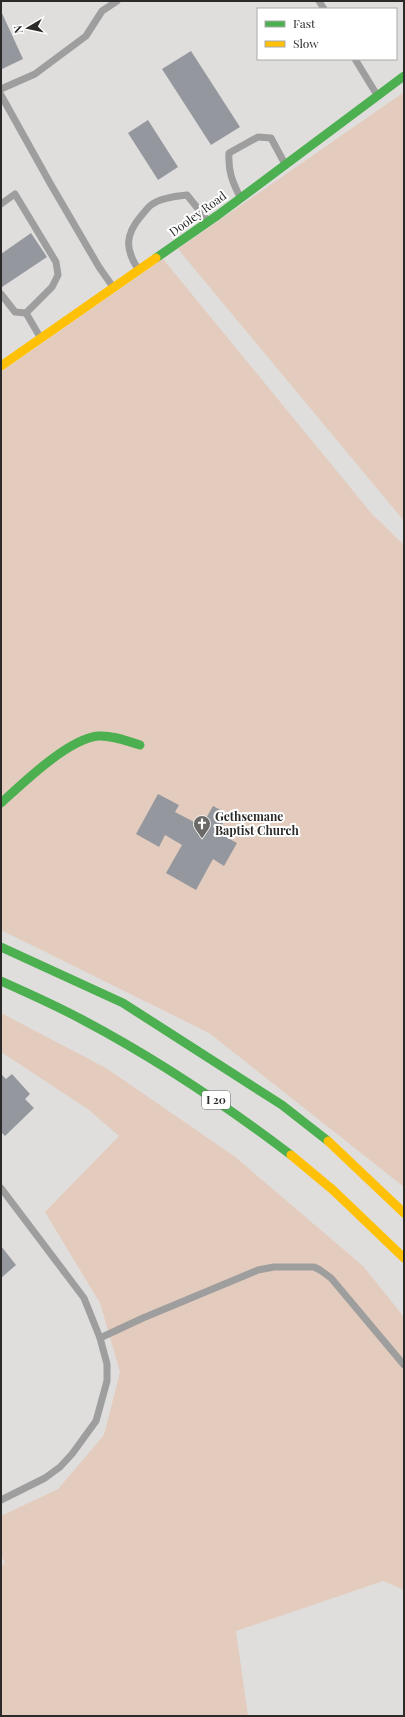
<svg xmlns="http://www.w3.org/2000/svg" width="405" height="1717" viewBox="0 0 405 1717" font-family="'Playfair Display',serif">
<style>
.green{fill:#e3ccbd}
.building{fill:#94989e}
.lines{fill:none;stroke-linecap:round;stroke-linejoin:round}
.lane{stroke:#9f9e9e;stroke-width:7}
.fast{stroke:#4caf50;stroke-width:9}
.slow{stroke:#ffc107;stroke-width:9}
.labels{text-anchor:middle;stroke-width:4;stroke-linejoin:round;paint-order:stroke}
.shield{fill:#fff;stroke:#6b6a69;stroke-width:1}
.shield-label{font-size:11px;font-weight:bold;fill:#2b2a29}
.street-label{font-size:12px;fill:#2b2a29;stroke:#fff}
.poi-label{font-size:12px;font-weight:bold;fill:#2b2a29;stroke:#fff;text-anchor:start}
</style>
<rect width="100%" height="100%" fill="#e0dedd"/>
<g class="green">
<path d="M404,92v429l-226,-272z"/>
<path d="M163,259l209,255 32,31v642l-195,-154 -208,-103v-558z"/>
<path d="M1,1013l105,55 128,88 129,110 41,51v273l-21,-9 -147,50 12,85h-247v-148l4,-6 -4,-6v-40l57,-27 46,-54 16,-63 -20,-69 -55,-91 74,-76 -30,-26 -88,-58z"/>
</g>
<g class="building">
<path d="M1,11l22,48 -21,10 -1,-3z"/>
<path d="M191,51l49,76 -29,18 -49,-76z"/>
<path d="M148,120l30,47 -20,13 -30,-47z"/>
<path d="M31,233l16,24 -45,30 -1,-33z"/>
<path d="M158,794l21,11 -4,7 23,12 3,-6 4,2 8,-14 15,8 -7,13 6,4 -3,5 13,7 -13,23 -11,-7 -17,31 -30,-17 16,-28 -17,-10 -6,12 -23,-13z"/>
<path d="M1,1074l5,5 6,-5 18,20 -5,5 9,9 -29,28 -4,-4z"/>
<path d="M1,1246l15,19 -15,13z"/>
</g>
<g class="lines">
<g class="lane">
<path d="M319,1l5,8"/>
<path d="M355,59l22,36"/>
<path d="M1,89l34,-15 51,-38 16,-25 15,-10"/>
<path d="M1,95l49,88 49,84 14,20"/>
<path d="M240,197c-8,-16 -12,-26 -11,-44l29,-16 13,1 14,26"/>
<path d="M1,204l14,-10 41,68 2,13 -6,12 -26,26 -11,-1 -14,-18"/>
<path d="M138,269c-13,-20 -13,-34 3,-53 3,-3 6,-8 10,-11 9,-7 25,-9 36,-10l20,25"/>
<path d="M26,313l14,24"/>
<path d="M1,1188l83,110 16,40 7,26v17l-11,40 -24,33 -12,13 -15,11 -44,22"/>
<path d="M100,1338l43,-20 115,-48 16,-3h40l6,3 11,8 73,87"/>
</g>
<g class="fast">
<path d="M156,258l62,-43 186,-139"/>
<path d="M1,803c22,-20 67,-64 97,-67 14,-1 29,5 42,9"/>
<path d="M1,947l122,56 159,102 46,36"/>
<path d="M1,981c27,12 54,24 80,38 74,39 143,85 210,136"/>
</g>
<g class="slow">
<path d="M1,366l155,-108"/>
<path d="M328,1141l76,72"/>
<path d="M291,1155l42,35 71,68"/>
</g>
</g>
<defs>
<symbol id="church-pin" viewBox="-11 -11 22 30"><path d="M0 17L-7.5 6A9.5 9.5 0 1 1 7.5 6Z" fill="#6a6968" stroke="#fff"/><path d="M-1.2-6h2.4v3.5h3.3v2.4h-3.3V6h-2.4V-.1h-3.3v-2.4h3.3Z" fill="#fff"/></symbol>
</defs>
<g fill-rule="evenodd">
<use href="#church-pin" x="192" y="814" width="20" height="27"/>
</g>
<g class="labels">
<rect class="shield" x="202" y="1091" width="28" height="18" rx="3"/>
<g class="shield-label">
<text x="216" y="1104">I 20</text>
</g>
<g class="street-label">
<text transform="translate(198 214) rotate(-36)" y="4">Dooley Road</text>
</g>
<g class="poi-label">
<text x="215" y="821">Gethsemane<tspan x="215" dy="14">Baptist Church</tspan></text>
</g>
</g>
<rect width="405" height="1717" fill="none" stroke="#2b2a29" stroke-width="4"/>
<rect x="257" y="8" width="140" height="52" fill="#ffffff" stroke="#aaaaa9"/>
<rect x="265" y="21" width="20" height="6" fill="#4caf50" stroke="#aaaaa9"/>
<text x="293" y="28" font-size="12" fill="#2b2a29">Fast</text>
<rect x="265" y="41" width="20" height="6" fill="#ffc107" stroke="#aaaaa9"/>
<text x="293" y="48" font-size="12" fill="#2b2a29">Slow</text>
<g transform="translate(28 28) rotate(261)" stroke="#ffffff" stroke-width="3" paint-order="stroke">
<path d="M0-3L7 15L0 10L-7 15Z" fill="#2b2a29"/>
<text y="-6" font-size="11" font-weight="bold" text-anchor="middle" fill="#2b2a29">N</text>
</g>
</svg>
